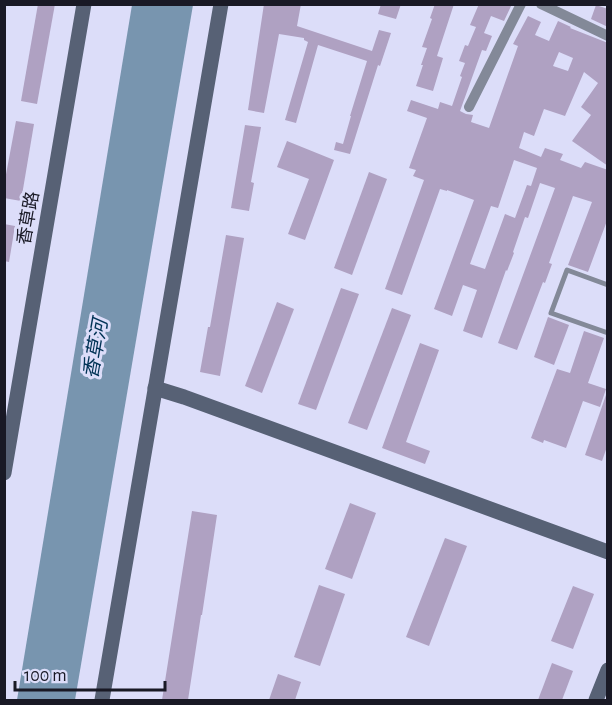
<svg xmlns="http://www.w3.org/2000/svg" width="612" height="705" viewBox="0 0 612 705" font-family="'Alegreya Sans','Noto Sans SC',sans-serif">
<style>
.water{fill:#7895af}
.building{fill:#afa1c2;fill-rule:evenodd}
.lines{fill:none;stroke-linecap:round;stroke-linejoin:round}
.lane{stroke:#838998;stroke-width:5}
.street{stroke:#838998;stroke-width:10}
.secondary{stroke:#576175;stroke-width:15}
.labels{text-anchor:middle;stroke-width:6;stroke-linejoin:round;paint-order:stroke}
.street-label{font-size:18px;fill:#191925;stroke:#dcddf9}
.water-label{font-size:20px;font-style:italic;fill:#003255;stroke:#dcddf9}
</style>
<rect width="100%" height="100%" fill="#dcddf9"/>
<path class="water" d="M132,5h61l-118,695h-58z"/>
<g class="building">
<path d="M38,4h17l-18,100 -16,-3z"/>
<path d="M264,4h37l-4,22 75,25 7,-21 12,3 -11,33 -2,-1 -28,89 -16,-4 2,-8 7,2 8,-28h-1l17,-55 -49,-16 -22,78 -11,-3 23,-78 -4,-2v-2l-25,-4 -15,79 -16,-3z"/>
<path d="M381,4h20l-5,15 -18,-5z"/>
<path d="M435,4h19l-17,52 6,2 -10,33 -17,-5 7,-21h-2l6,-17 -5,-1 10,-28 -2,-1z"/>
<path d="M479,4h33l-8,17 -13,-5 -7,17 8,3 -6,15 -4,-1 -22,61 6,3 7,1 -2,7 18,6 29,-82 -5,-2 15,-28 13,6 -6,13 14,6 9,-20 13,6 -1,1 38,15v123l-36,-25 19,-26 -10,-8 17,-24 -14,-11 -19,44 -21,-7 -10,27 -10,-4 -5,16 22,9 4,-9 18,6 -3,6 21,8 4,-6 23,8v48l-20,54 -20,-7 24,-63 -19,-6 -24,67 3,1 -7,19 -2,-1 -26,68 -19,-7 57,-155 -15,-5 -12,35 -3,-1 -12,35 1,1 -7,18 -1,-1 -24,68 -19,-7 14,-41 -14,-5 -11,31 -18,-7 40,-109 -27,-10v1l-7,-2 -38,106 -17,-6 39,-109 -11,-4 3,-6 -7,-2 18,-50 -20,-7 4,-11 27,9 2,-7 12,4 10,-29 -2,-1 5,-13 -6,-2 6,-16 3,1 8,-19 -6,-2zM559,52l14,6 -5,13 -15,-5zM514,160l23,8 -6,18 -4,-1 -12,33 -10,-4 -20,55 -15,-5 21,-58 7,2z"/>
<path d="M596,5l12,4v18l-17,-8z"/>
<path d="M16,121l18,3 -13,77 -17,-3v-13z"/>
<path d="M245,125l16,2 -10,55 3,1 -5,28 -18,-3z"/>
<path d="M287,141l47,19 -29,80 -17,-6 21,-55 -32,-12z"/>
<path d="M369,172l18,7 -35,96 -18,-7z"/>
<path d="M4,224l11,2 -6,36 -5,-1z"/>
<path d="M226,235l18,3 -24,138 -20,-4 8,-45h2z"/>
<path d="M341,288l18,6 -43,116 -18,-6z"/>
<path d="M277,302l17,7 -32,84 -17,-7z"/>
<path d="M392,308l19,7 -44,115 -19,-7z"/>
<path d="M548,317l21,8 -15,40 -20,-8z"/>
<path d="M584,331l20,7 -16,45 18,6 -6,18 -17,-6 -17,47 -22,-8 -1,3 -12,-5 26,-69 13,4z"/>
<path d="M420,343l19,7 -33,92 24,9 -5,13 -43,-16z"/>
<path d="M606,395h2v49l-6,17 -17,-6z"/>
<path d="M350,503l26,10 -24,66 -27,-10z"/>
<path d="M192,511l25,4 -15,100h-1l-13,85h-26z"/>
<path d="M445,538l22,8 -38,100 -23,-9z"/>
<path d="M319,585l26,9 -25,72 -26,-9z"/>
<path d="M573,586l21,8 -21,55 -22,-8z"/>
<path d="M552,663l21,8 -11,29h-24z"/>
<path d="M278,674l23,8 -6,18h-26z"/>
</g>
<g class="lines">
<path class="lane" d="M608,285l-41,-15 -16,43 57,20"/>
<g class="street">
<path d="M541,4l67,32"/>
<path d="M469,107l52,-103"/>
</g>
<g class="secondary">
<path d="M155,388l29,9 424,155"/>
<path d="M4,473l80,-469"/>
<path d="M102,700l119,-696"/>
<path d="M596,700l12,-30"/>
</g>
</g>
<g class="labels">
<g class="street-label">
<text transform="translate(28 218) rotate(-80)" y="6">香草路</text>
</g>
<g class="water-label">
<text transform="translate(95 349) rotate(-80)" y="7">香草河</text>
</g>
</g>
<rect width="612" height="705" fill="none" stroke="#191925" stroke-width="12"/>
<path d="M15 681v9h150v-9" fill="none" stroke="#191925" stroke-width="3"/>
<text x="24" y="681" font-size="18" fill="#191925" stroke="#dcddf9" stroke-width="4.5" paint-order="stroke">100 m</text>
</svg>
